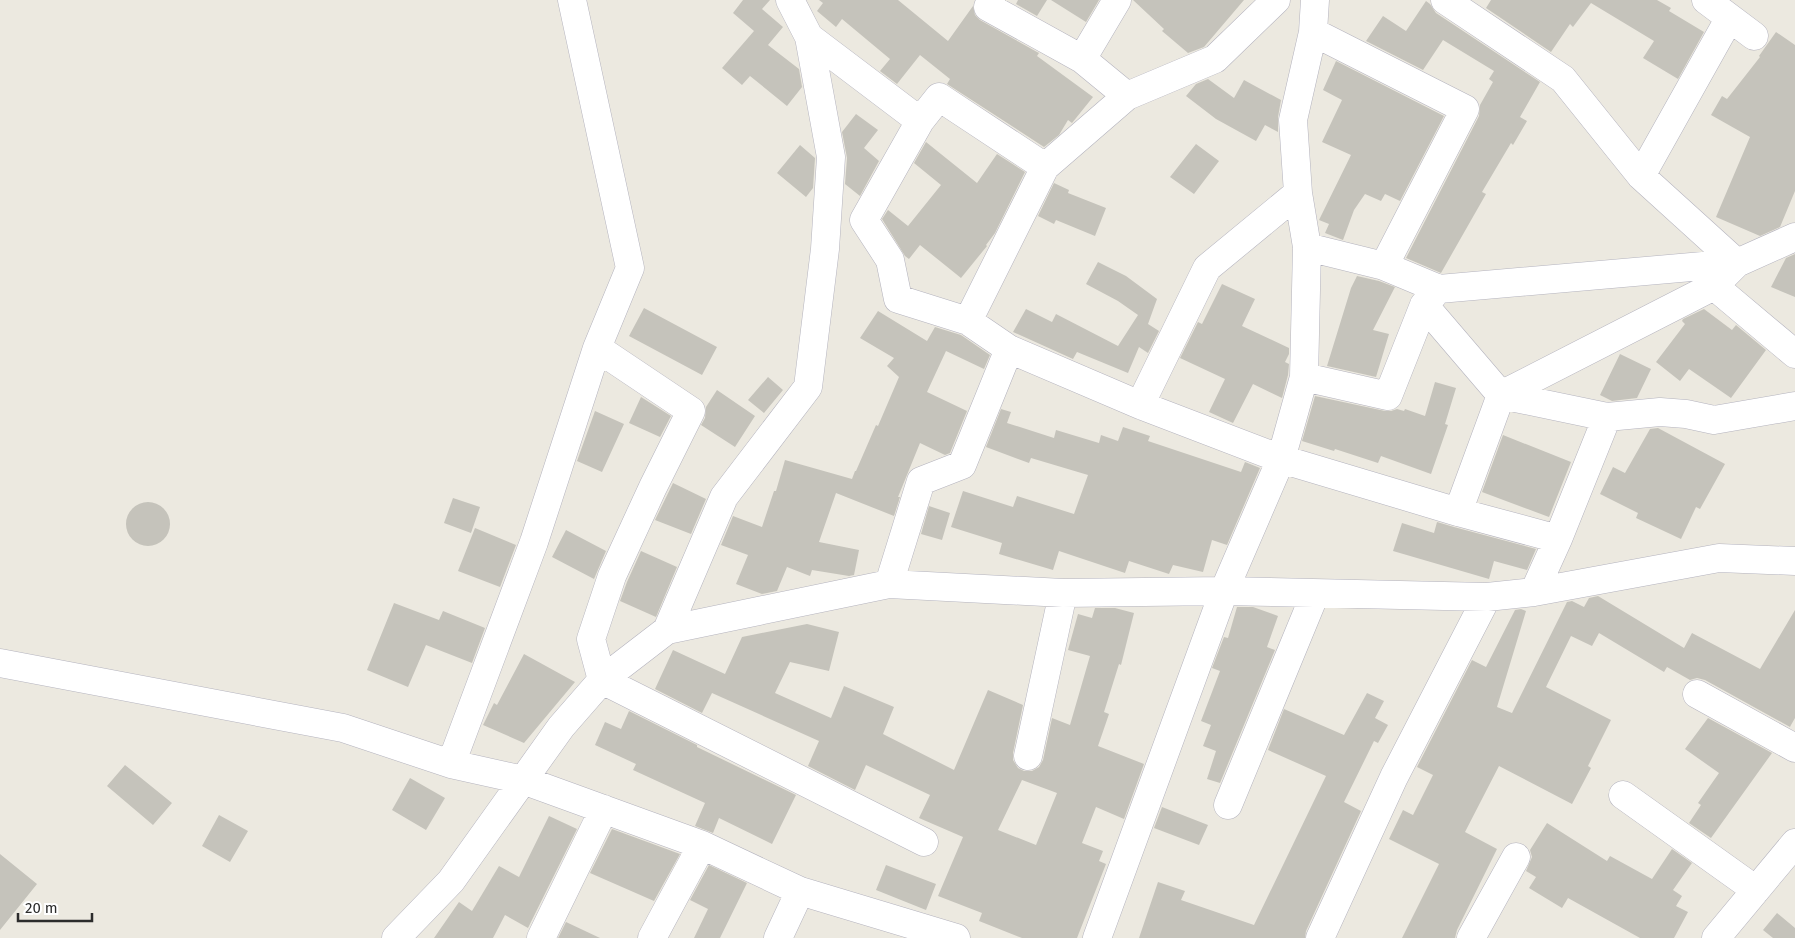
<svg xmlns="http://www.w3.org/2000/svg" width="1795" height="938" font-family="'Fira Sans',sans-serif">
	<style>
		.building { fill: #c5c3bb; fill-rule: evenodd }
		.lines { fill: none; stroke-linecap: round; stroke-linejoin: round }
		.minor-casing { stroke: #b4b3be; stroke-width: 29 }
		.minor { stroke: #fff; stroke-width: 28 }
	</style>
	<rect width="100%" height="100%" fill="#ece9e0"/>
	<!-- building -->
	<path class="building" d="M 743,0 L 770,0 L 762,9 L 783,27 L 768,45 L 799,69 L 802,87 L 787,106 L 750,76 L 742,85 L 722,68 L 754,31 L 733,13 Z
		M 819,0 L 898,0 L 948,41 L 973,6 L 975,15 L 980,20 L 1037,52 L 1039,53 L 1037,56 L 1093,97 L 1072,123 L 1068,120 L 1059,135 L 1044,147 L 947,84 L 950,79 L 920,55 L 897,84 L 880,71 L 890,59 L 842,19 L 836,27 L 817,11 L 823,3 Z
		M 1018,0 L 1047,0 L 1037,16 L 1016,4 Z
		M 1051,0 L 1099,0 L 1086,22 Z
		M 1133,0 L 1244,0 L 1204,47 L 1188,53 L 1162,31 L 1164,29 Z
		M 1491,0 L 1657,0 L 1671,8 L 1669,11 L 1704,32 L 1678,79 L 1643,58 L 1654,41 L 1591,3 L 1573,27 L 1570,24 L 1551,52 L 1486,8 Z
		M 1426,1 L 1430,4 L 1436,13 L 1540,82 L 1520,117 L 1527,121 L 1513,145 L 1511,143 L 1482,192 L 1486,194 L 1441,273 L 1406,258 L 1479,116 L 1480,105 L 1493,82 L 1489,79 L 1494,71 L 1443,40 L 1423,70 L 1366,41 L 1383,16 L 1406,31 Z
		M 1776,32 L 1795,45 L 1795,191 L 1780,227 L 1760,236 L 1716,217 L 1750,137 L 1711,115 L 1722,96 L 1727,99 L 1760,57 L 1759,56 Z
		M 1336,61 L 1444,116 L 1400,201 L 1385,194 L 1381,201 L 1365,194 L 1354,210 L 1343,240 L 1325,233 L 1329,224 L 1319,220 L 1351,155 L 1322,142 L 1342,100 L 1323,90 Z
		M 1208,79 L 1234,98 L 1244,80 L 1281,100 L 1278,117 L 1278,132 L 1265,125 L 1256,141 L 1216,119 L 1186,96 L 1196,84 Z
		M 856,114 L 878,130 L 864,148 L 879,161 L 860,196 L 845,184 L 847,158 L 842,132 Z
		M 926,142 L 977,183 L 997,154 L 1025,172 L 995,233 L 986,245 L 987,246 L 961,278 L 920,245 L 909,259 L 905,256 L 882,219 L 888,210 L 908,226 L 941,185 L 914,163 Z
		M 1196,144 L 1219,161 L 1194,194 L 1170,177 Z
		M 800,145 L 815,158 L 813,188 L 806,197 L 777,173 Z
		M 1054,183 L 1069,190 L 1068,193 L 1106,208 L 1095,236 L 1056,220 L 1054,224 L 1038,216 Z
		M 1795,254 L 1795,297 L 1771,287 L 1786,258 Z
		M 1098,262 L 1126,276 L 1157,299 L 1148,324 L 1159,331 L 1148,353 L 1139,347 L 1128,373 L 1077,352 L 1073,359 L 1013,332 L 1026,309 L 1052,322 L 1056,314 L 1118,346 L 1138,315 L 1118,301 L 1086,284 Z
		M 1357,276 L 1379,281 L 1395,287 L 1373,330 L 1389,334 L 1376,377 L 1327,366 L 1351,288 Z
		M 1222,284 L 1255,299 L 1242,326 L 1289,348 L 1289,354 L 1285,362 L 1289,364 L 1288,375 L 1282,398 L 1253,384 L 1233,423 L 1209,412 L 1225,379 L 1180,358 L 1198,322 L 1202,324 Z
		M 644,308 L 717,347 L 702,375 L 629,336 Z
		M 1704,309 L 1732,330 L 1736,325 L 1766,350 L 1731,398 L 1689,369 L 1680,381 L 1656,362 L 1685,324 L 1682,321 L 1683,319 Z
		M 878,311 L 927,341 L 935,327 L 961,335 L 990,355 L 984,369 L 946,351 L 927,392 L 967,411 L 950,453 L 945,455 L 920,443 L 898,497 L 900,497 L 894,516 L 836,493 L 819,542 L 859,550 L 854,575 L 849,576 L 812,570 L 810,576 L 787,567 L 777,591 L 762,594 L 736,584 L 748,555 L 721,545 L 733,516 L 762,527 L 774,491 L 776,491 L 785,460 L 852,479 L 855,471 L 856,471 L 876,425 L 878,426 L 899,377 L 887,366 L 894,358 L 860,338 Z
		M 1620,354 L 1651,369 L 1637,398 L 1612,401 L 1600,395 Z
		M 768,377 L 783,390 L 764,413 L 748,400 Z
		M 1435,382 L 1456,388 L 1445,424 L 1448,425 L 1431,474 L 1381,456 L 1378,463 L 1335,449 L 1334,451 L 1302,441 L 1315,396 L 1385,411 L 1391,411 L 1397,409 L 1404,411 L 1405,409 L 1425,416 Z
		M 717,390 L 755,416 L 735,447 L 701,425 L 705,418 L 706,407 Z
		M 641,397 L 671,416 L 660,437 L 629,423 Z
		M 1001,409 L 1011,412 L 1007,423 L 1054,438 L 1056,430 L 1099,443 L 1101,435 L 1118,441 L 1123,427 L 1150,436 L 1148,441 L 1241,472 L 1245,462 L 1260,468 L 1227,545 L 1212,540 L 1203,572 L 1173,565 L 1169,574 L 1129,561 L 1125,573 L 1059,551 L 1053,570 L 999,554 L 1002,543 L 951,527 L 963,491 L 1013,507 L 1017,496 L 1074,514 L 1088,475 L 1031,458 L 1029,463 L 986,447 Z
		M 595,411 L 624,424 L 602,472 L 577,461 Z
		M 1658,428 L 1725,464 L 1700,509 L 1696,507 L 1681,539 L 1636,518 L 1638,513 L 1600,494 L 1613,467 L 1625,473 L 1650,429 Z
		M 1503,435 L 1571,462 L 1549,517 L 1482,492 Z
		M 673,483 L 706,499 L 691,534 L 655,520 Z
		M 453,498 L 480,507 L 471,533 L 444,523 Z
		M126 524a22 22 0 1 1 44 0a22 22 0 1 1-44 0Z
		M 929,506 L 950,513 L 942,540 L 921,534 Z
		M 1437,522 L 1454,527 L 1536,549 L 1527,570 L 1494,561 L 1489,579 L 1393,551 L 1402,523 L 1434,533 Z
		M 475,528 L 516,545 L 500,587 L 458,571 Z
		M 566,530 L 606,551 L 594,579 L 552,557 Z
		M 641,551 L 677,567 L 656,617 L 620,601 L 627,582 Z
		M 1598,596 L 1684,648 L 1692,633 L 1760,669 L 1795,610 L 1795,718 L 1791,725 L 1790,727 L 1705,680 L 1697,678 L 1690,680 L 1667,667 L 1664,672 L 1599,633 L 1592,646 L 1571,636 L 1546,687 L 1611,720 L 1588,766 L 1591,768 L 1572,804 L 1499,766 L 1465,832 L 1497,849 L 1457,930 L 1455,938 L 1402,938 L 1439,864 L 1389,839 L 1403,810 L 1413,815 L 1433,775 L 1417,767 L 1472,660 L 1486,667 L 1515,610 L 1521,609 L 1526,611 L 1497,707 L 1512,713 L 1567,602 L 1572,601 L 1584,607 L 1589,598 Z
		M 394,603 L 439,620 L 443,611 L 485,628 L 472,663 L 426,645 L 408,687 L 367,670 Z
		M 1237,607 L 1253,607 L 1278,616 L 1267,647 L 1275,650 L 1220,783 L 1207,779 L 1216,751 L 1203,746 L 1211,725 L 1201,721 L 1220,671 L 1212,668 L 1224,637 L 1228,638 Z
		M 1095,608 L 1115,608 L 1134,613 L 1121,665 L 1119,664 L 1104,712 L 1109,714 L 1098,746 L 1144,764 L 1124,819 L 1096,807 L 1082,843 L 1103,851 L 1099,861 L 1106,864 L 1077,938 L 1022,938 L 979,921 L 982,913 L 938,896 L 963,837 L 919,818 L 930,795 L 866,765 L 855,790 L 808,766 L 819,741 L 712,693 L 702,713 L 655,689 L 673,650 L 725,674 L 742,637 L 807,624 L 839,632 L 829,671 L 790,662 L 775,693 L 831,718 L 844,686 L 894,707 L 883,734 L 954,770 L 988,690 L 1023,705 L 1013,753 L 1013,760 L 1018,768 L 1024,771 L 1032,771 L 1039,767 L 1043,760 L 1052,718 L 1070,725 L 1090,656 L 1068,650 L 1078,614 L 1092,618 ZM 1022,780 L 1057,793 L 1036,845 L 998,830 Z
		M 524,654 L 575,682 L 524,743 L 483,725 L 494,703 L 497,705 Z
		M 1367,693 L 1384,701 L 1375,718 L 1388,725 L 1378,743 L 1374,741 L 1344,802 L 1361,811 L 1306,931 L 1305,938 L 1139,938 L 1158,882 L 1185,891 L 1181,900 L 1254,925 L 1326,776 L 1268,750 L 1284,709 L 1344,735 Z
		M 629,711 L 697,745 L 697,747 L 796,795 L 772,844 L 719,818 L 713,833 L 695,826 L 705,803 L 633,770 L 636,764 L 595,745 L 605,722 L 621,729 Z
		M 1708,718 L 1772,753 L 1711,838 L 1689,823 L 1701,805 L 1698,803 L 1719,773 L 1685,749 Z
		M 125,765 L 172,803 L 153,825 L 107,786 Z
		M 410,778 L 445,798 L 426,830 L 392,810 Z
		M 1162,807 L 1208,825 L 1199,845 L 1154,828 Z
		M 219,815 L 248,831 L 230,862 L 202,846 Z
		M 549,816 L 577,829 L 528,928 L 505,915 L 493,938 L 434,938 L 459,902 L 472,911 L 499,866 L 519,877 Z
		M 1547,823 L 1607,861 L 1610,856 L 1652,879 L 1672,849 L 1692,863 L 1673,890 L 1682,896 L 1676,906 L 1688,912 L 1674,938 L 1640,938 L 1568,898 L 1562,908 L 1529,888 L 1536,877 L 1526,871 L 1532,857 L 1530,850 Z
		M 612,829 L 680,854 L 654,901 L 590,873 Z
		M 0,854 L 37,884 L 0,930 Z
		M 709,865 L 747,883 L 720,938 L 694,938 L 708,909 L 690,900 Z
		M 886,865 L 936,884 L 926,910 L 876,890 Z
		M 1777,913 L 1795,928 L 1795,938 L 1773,938 L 1763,930 Z
		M 566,922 L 600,938 L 558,938 Z"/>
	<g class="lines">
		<defs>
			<path id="minor" d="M 572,0 L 630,268 L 597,348 L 691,411 L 653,487 L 612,576 L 591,639 L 602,680 L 924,842
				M 991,0 L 988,7 L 1082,59
				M 1117,0 L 1082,59 L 1127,96
				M 1276,0 L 1215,59 L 1127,96 L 1045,167 L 968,321 L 1009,349 L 1140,405 L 1281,459 L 1458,512 L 1558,539 L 1534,592
				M 1445,0 L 1563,79 L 1641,176 L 1737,263
				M 1706,0 L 1754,36
				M 809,37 L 920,121
				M 1641,176 L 1729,19
				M 1307,247 L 1384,266 L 1465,109 L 1313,32
				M 1384,266 L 1439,289 L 1737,263 L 1795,237
				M 1714,286 L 1795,354
				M 1424,305 L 1501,395 L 1607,417
				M 968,321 L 898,299 L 890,260 L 864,220 L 920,121 L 939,97 L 1045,167
				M 1304,377 L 1388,396 L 1424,305 L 1435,293
				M 1140,405 L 1207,268 L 1298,193
				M 1458,512 L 1501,395 L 1714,286 L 1737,263
				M 1558,539 L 1607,417 L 1660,412 L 1686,414 L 1714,420 L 1795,406
				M 889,584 L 921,481 L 962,465 L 1009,349
				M 667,630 L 724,497 L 808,387 L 825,249 L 831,157 L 809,37 L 790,0
				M 0,663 L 343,728 L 451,764 L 523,780 L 702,845 L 800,891 L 956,938
				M 1697,694 L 1795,748
				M 1028,756 L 1063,593
				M 451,764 L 534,542 L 597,348
				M 1623,795 L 1756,890
				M 1228,805 L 1315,594
				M 396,938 L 451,881 L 561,727 L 602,680 L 667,630 L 889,584 L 1063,593 L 1224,591 L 1487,597 L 1534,592 L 1719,558 L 1795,561
				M 541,938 L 604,809
				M 652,938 L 702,845
				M 778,938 L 800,891
				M 1097,938 L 1224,591 L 1281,459 L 1304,377 L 1307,247 L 1298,193 L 1293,120 L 1313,32 L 1315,0
				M 1320,938 L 1394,777 L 1487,597
				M 1471,938 L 1516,857
				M 1716,938 L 1795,843"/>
		</defs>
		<!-- minor casing -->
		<use href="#minor" class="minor-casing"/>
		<!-- minor -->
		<use href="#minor" class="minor"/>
	</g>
	<!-- scale -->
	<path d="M18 913v8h74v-8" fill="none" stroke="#2c2c2c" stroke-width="2.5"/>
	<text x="25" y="913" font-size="15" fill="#2c2c2c" stroke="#ffffff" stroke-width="4" paint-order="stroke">20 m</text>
</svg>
